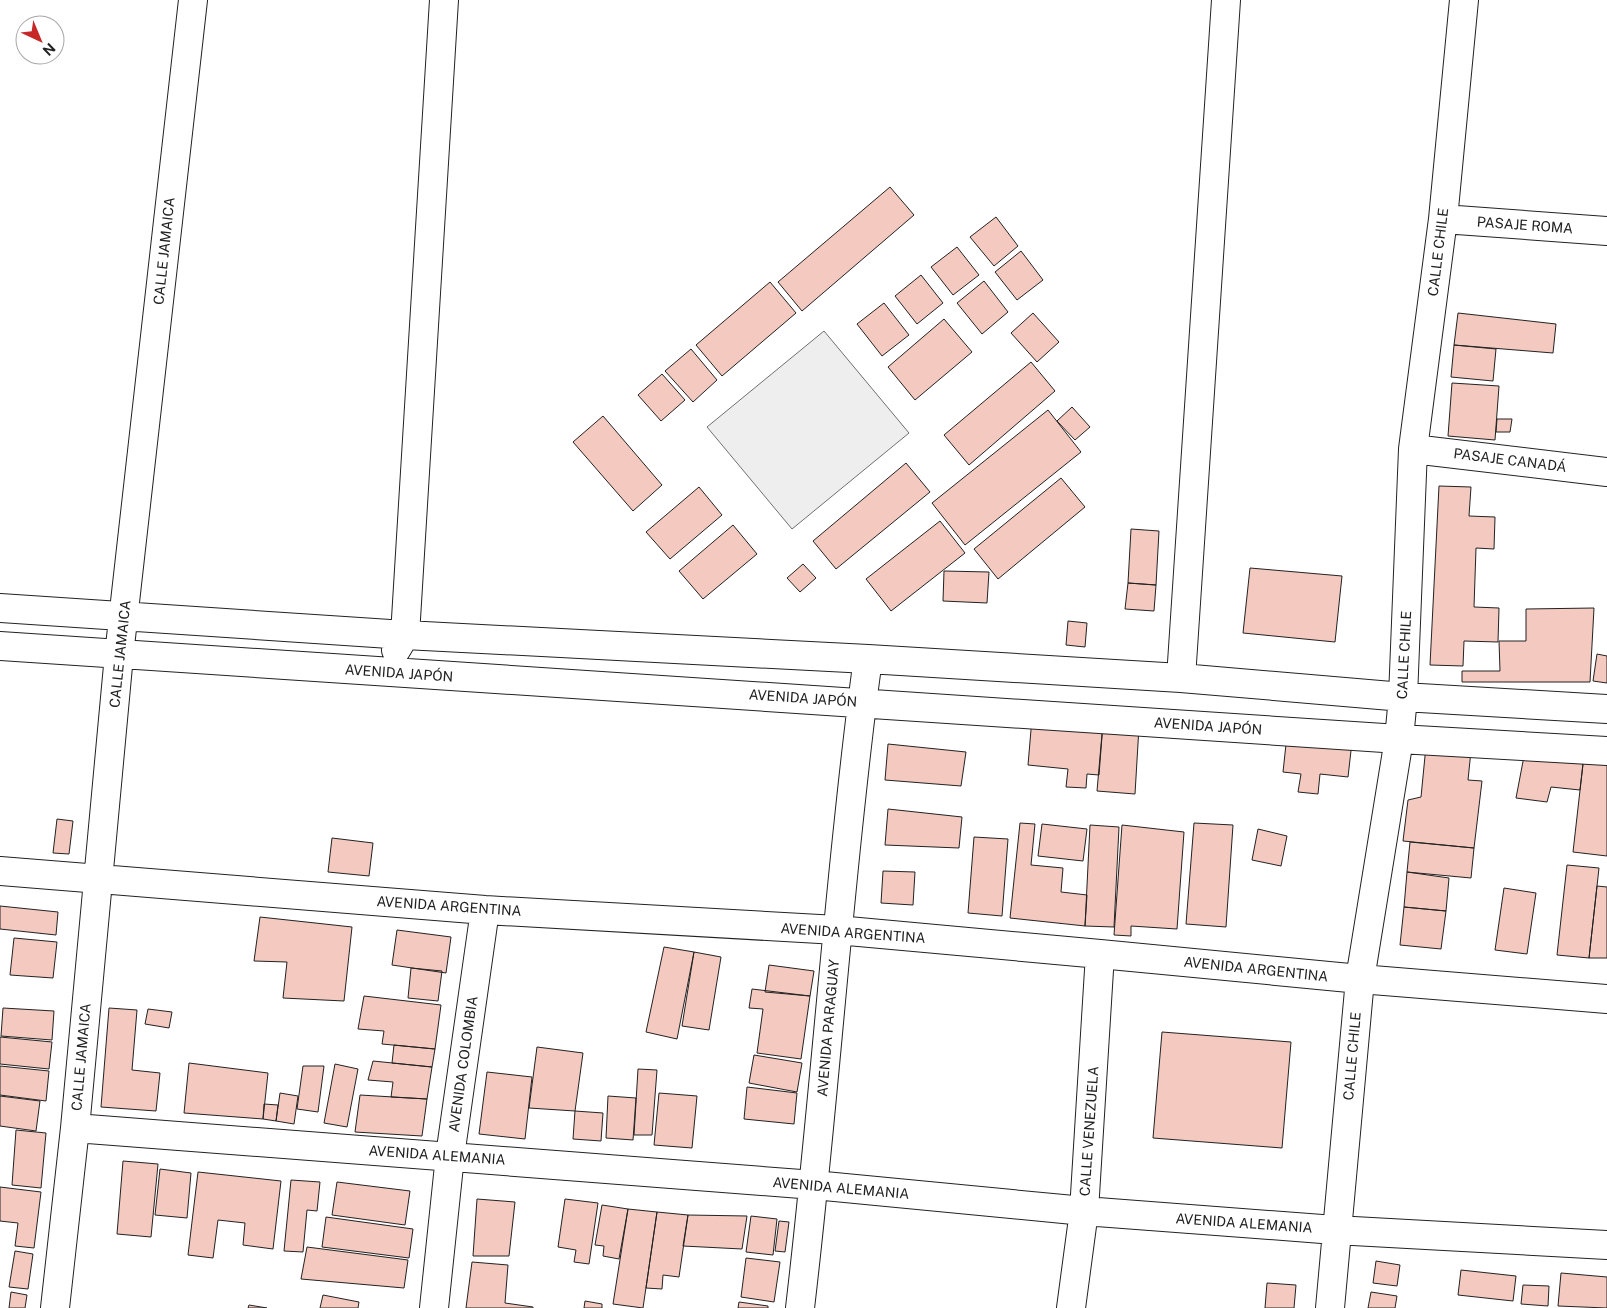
<svg xmlns="http://www.w3.org/2000/svg" width="1607" height="1308" font-family="'Public Sans',sans-serif">
	<style>
		.green { fill: #eee; stroke: #6f6f6f }
		.building { fill: #f3c9c0; stroke: #222 }
		.lines { fill: none; stroke-linecap: round; stroke-linejoin: round }
		.minor-casing { stroke: #222; stroke-width: 30 }
		.minor { stroke: #fff; stroke-width: 28 }
		.labels { text-anchor: middle; stroke-width: 4; stroke-linejoin: round; paint-order: stroke }
		.street-label { font-size: 14px; fill: #222; stroke: #fff }
	</style>
	<rect width="100%" height="100%" fill="#fff"/>
	<!-- green -->
	<path class="green" d="M 824,331 L 909,433 L 792,529 L 707,427 Z"/>
	<!-- building -->
	<path class="building" d="M 890,187 L 914,215 L 802,311 L 778,282 Z
		M 996,217 L 1018,246 L 994,266 L 970,237 Z
		M 957,247 L 979,275 L 953,295 L 931,267 Z
		M 1021,251 L 1043,280 L 1017,300 L 995,272 Z
		M 921,275 L 943,303 L 917,324 L 895,296 Z
		M 984,281 L 1008,312 L 982,334 L 957,303 Z
		M 770,282 L 796,313 L 722,376 L 696,345 Z
		M 884,303 L 909,335 L 882,356 L 857,324 Z
		M 1033,313 L 1059,342 L 1037,362 L 1011,333 Z
		M 1458,313 L 1556,324 L 1553,353 L 1454,345 Z
		M 944,319 L 972,352 L 915,400 L 888,367 Z
		M 1454,345 L 1496,349 L 1493,381 L 1451,377 Z
		M 691,349 L 717,380 L 693,402 L 665,371 Z
		M 1031,362 L 1055,391 L 969,465 L 944,435 Z
		M 662,374 L 685,400 L 661,421 L 638,395 Z
		M 1452,383 L 1499,386 L 1495,440 L 1448,436 Z
		M 1072,407 L 1090,427 L 1075,440 L 1057,421 Z
		M 1048,410 L 1081,452 L 965,545 L 932,503 Z
		M 603,416 L 662,485 L 633,511 L 573,442 Z
		M 1497,419 L 1512,419 L 1510,432 L 1496,432 Z
		M 906,463 L 930,492 L 836,569 L 813,541 Z
		M 1061,478 L 1085,507 L 998,579 L 974,549 Z
		M 1439,486 L 1471,487 L 1469,516 L 1495,517 L 1494,549 L 1476,548 L 1474,607 L 1499,608 L 1498,642 L 1464,641 L 1463,666 L 1430,665 Z
		M 699,487 L 722,515 L 670,559 L 646,532 Z
		M 940,521 L 965,553 L 891,611 L 866,579 Z
		M 733,525 L 757,554 L 703,599 L 679,571 Z
		M 1131,529 L 1159,531 L 1156,585 L 1128,583 Z
		M 803,564 L 816,578 L 800,592 L 787,578 Z
		M 1250,568 L 1342,576 L 1335,642 L 1243,633 Z
		M 944,571 L 989,572 L 987,603 L 943,601 Z
		M 1128,583 L 1156,585 L 1154,611 L 1125,609 Z
		M 1594,608 L 1590,682 L 1462,682 L 1462,671 L 1500,671 L 1499,641 L 1526,641 L 1526,609 Z
		M 1068,621 L 1087,623 L 1085,647 L 1066,645 Z
		M 1597,654 L 1607,656 L 1607,683 L 1593,681 Z
		M 1032,718 L 1103,723 L 1099,775 L 1087,774 L 1086,788 L 1066,787 L 1068,769 L 1028,765 Z
		M 1103,723 L 1139,727 L 1135,794 L 1097,791 Z
		M 1287,735 L 1352,742 L 1348,777 L 1320,774 L 1318,794 L 1298,792 L 1301,774 L 1283,772 Z
		M 888,744 L 966,752 L 961,786 L 885,780 Z
		M 1426,746 L 1471,751 L 1468,780 L 1482,781 L 1474,848 L 1403,841 L 1408,800 L 1421,797 Z
		M 1525,751 L 1584,755 L 1580,790 L 1551,787 L 1547,802 L 1516,798 Z
		M 1584,755 L 1607,758 L 1607,856 L 1573,852 Z
		M 888,809 L 962,817 L 959,848 L 885,845 Z
		M 57,819 L 73,821 L 69,854 L 53,853 Z
		M 1020,823 L 1035,824 L 1031,865 L 1063,868 L 1061,892 L 1087,895 L 1085,926 L 1010,918 Z
		M 1194,823 L 1233,825 L 1226,927 L 1186,924 Z
		M 1042,824 L 1087,829 L 1083,861 L 1038,856 Z
		M 1090,825 L 1119,827 L 1114,927 L 1085,926 Z
		M 1122,825 L 1184,832 L 1177,929 L 1131,926 L 1131,936 L 1114,935 Z
		M 1258,829 L 1287,836 L 1281,866 L 1252,860 Z
		M 974,837 L 1008,839 L 1002,916 L 968,913 Z
		M 332,838 L 373,843 L 369,876 L 328,872 Z
		M 1410,842 L 1474,848 L 1471,878 L 1407,872 Z
		M 1567,865 L 1599,868 L 1589,958 L 1557,955 Z
		M 883,871 L 915,872 L 913,905 L 881,903 Z
		M 1407,872 L 1449,878 L 1446,911 L 1404,907 Z
		M 1597,886 L 1607,887 L 1607,958 L 1589,958 Z
		M 1504,888 L 1536,893 L 1527,954 L 1495,950 Z
		M 0,906 L 58,912 L 56,935 L 0,929 Z
		M 1404,907 L 1446,911 L 1441,949 L 1400,945 Z
		M 260,917 L 352,927 L 344,1001 L 283,998 L 287,962 L 254,961 Z
		M 397,930 L 451,937 L 446,973 L 392,965 Z
		M 14,938 L 57,942 L 53,978 L 10,975 Z
		M 664,947 L 694,952 L 677,1039 L 646,1032 Z
		M 694,952 L 721,957 L 709,1030 L 682,1026 Z
		M 769,965 L 814,971 L 810,996 L 765,992 Z
		M 411,968 L 442,971 L 438,1001 L 408,998 Z
		M 752,989 L 810,996 L 801,1059 L 757,1053 L 763,1009 L 749,1008 Z
		M 364,996 L 441,1005 L 435,1049 L 382,1044 L 384,1031 L 358,1029 Z
		M 3,1008 L 54,1011 L 52,1040 L 1,1036 Z
		M 109,1008 L 137,1010 L 132,1070 L 160,1073 L 156,1111 L 101,1107 Z
		M 148,1009 L 172,1012 L 169,1028 L 145,1024 Z
		M 1162,1032 L 1291,1042 L 1282,1148 L 1153,1138 Z
		M 0,1037 L 52,1042 L 49,1069 L 0,1064 Z
		M 394,1045 L 435,1049 L 432,1067 L 392,1063 Z
		M 537,1047 L 583,1053 L 575,1111 L 529,1108 Z
		M 754,1055 L 802,1063 L 797,1092 L 749,1083 Z
		M 373,1061 L 432,1067 L 427,1099 L 391,1097 L 393,1082 L 368,1080 Z
		M 189,1063 L 268,1073 L 263,1119 L 184,1113 Z
		M 335,1064 L 358,1069 L 347,1127 L 324,1123 Z
		M 0,1066 L 49,1071 L 46,1101 L 0,1095 Z
		M 303,1066 L 324,1066 L 318,1112 L 297,1109 Z
		M 638,1069 L 657,1070 L 652,1135 L 634,1135 Z
		M 487,1072 L 532,1077 L 525,1139 L 479,1134 Z
		M 747,1087 L 797,1093 L 794,1124 L 744,1119 Z
		M 280,1093 L 298,1096 L 294,1124 L 276,1121 Z
		M 659,1093 L 697,1096 L 692,1148 L 654,1145 Z
		M 360,1095 L 427,1099 L 422,1136 L 355,1132 Z
		M 0,1096 L 40,1101 L 36,1131 L 0,1126 Z
		M 608,1096 L 636,1098 L 633,1140 L 606,1138 Z
		M 264,1104 L 278,1105 L 276,1121 L 263,1119 Z
		M 575,1111 L 603,1113 L 601,1141 L 573,1139 Z
		M 16,1130 L 46,1133 L 41,1188 L 12,1185 Z
		M 123,1161 L 158,1164 L 151,1237 L 117,1234 Z
		M 160,1169 L 191,1173 L 187,1218 L 155,1215 Z
		M 198,1172 L 281,1181 L 273,1249 L 243,1245 L 245,1223 L 218,1220 L 213,1258 L 188,1255 Z
		M 291,1180 L 320,1182 L 317,1211 L 307,1210 L 303,1252 L 284,1251 Z
		M 337,1182 L 410,1191 L 405,1225 L 332,1215 Z
		M 0,1187 L 41,1192 L 34,1248 L 15,1246 L 18,1223 L 0,1221 Z
		M 477,1199 L 515,1202 L 509,1256 L 473,1256 Z
		M 565,1199 L 598,1203 L 589,1264 L 574,1262 L 576,1250 L 558,1247 Z
		M 602,1205 L 628,1209 L 619,1259 L 603,1256 L 604,1246 L 595,1245 Z
		M 628,1209 L 657,1212 L 643,1308 L 613,1304 Z
		M 657,1212 L 688,1215 L 679,1277 L 663,1275 L 662,1289 L 646,1288 Z
		M 688,1215 L 747,1216 L 742,1249 L 683,1246 Z
		M 751,1216 L 777,1219 L 773,1255 L 746,1252 Z
		M 326,1217 L 413,1229 L 409,1258 L 322,1247 Z
		M 779,1221 L 789,1222 L 785,1252 L 775,1251 Z
		M 307,1247 L 408,1260 L 404,1288 L 301,1279 Z
		M 15,1251 L 33,1254 L 28,1289 L 9,1287 Z
		M 746,1258 L 780,1262 L 774,1302 L 741,1297 Z
		M 1376,1261 L 1400,1265 L 1397,1286 L 1373,1283 Z
		M 472,1262 L 508,1265 L 505,1303 L 533,1307 L 533,1308 L 466,1308 Z
		M 1461,1270 L 1516,1276 L 1513,1301 L 1458,1295 Z
		M 1561,1273 L 1607,1277 L 1607,1308 L 1558,1306 Z
		M 1267,1283 L 1296,1285 L 1294,1308 L 1265,1308 Z
		M 1523,1285 L 1549,1286 L 1548,1306 L 1521,1304 Z
		M 11,1292 L 27,1295 L 25,1308 L 9,1308 Z
		M 1371,1292 L 1397,1296 L 1395,1308 L 1368,1308 Z
		M 323,1295 L 359,1302 L 358,1308 L 320,1308 Z
		M 585,1301 L 602,1304 L 602,1308 L 584,1308 Z
		M 739,1302 L 768,1306 L 768,1308 L 738,1308 Z
		M 249,1305 L 267,1308 L 248,1308 Z"/>
	<g class="lines">
		<defs>
			<path id="minor" d="M 1443,219 L 1607,231
				M 1413,449 L 1607,472
				M 0,608 L 405,635 L 868,659 L 1181,678 L 1403,697 L 1607,709
				M 0,646 L 1399,739 L 1607,751
				M 396,650 L 405,635 L 444,0
				M 1181,678 L 1226,0
				M 0,871 L 485,910 L 837,930 L 1100,954 L 1360,979 L 1607,999
				M 75,1128 L 814,1185 L 1084,1211 L 1335,1230 L 1607,1245
				M 55,1308 L 75,1128 L 119,655 L 193,0
				M 434,1308 L 450,1156 L 485,910
				M 800,1308 C 819,1148 831,988 848,828 C 854,771 860,715 868,659
				M 1071,1308 L 1084,1211 L 1100,954
				M 1330,1308 L 1360,979 L 1399,739 L 1403,697 L 1413,449 L 1443,219 L 1464,0"/>
		</defs>
		<!-- minor casing -->
		<use href="#minor" class="minor-casing"/>
		<!-- minor -->
		<use href="#minor" class="minor"/>
	</g>
	<g class="labels">
		<!-- street labels -->
		<g class="street-label">
			<text transform="translate(1525 225) rotate(4)" y="5">PASAJE ROMA</text>
			<text transform="translate(164 251) rotate(-84)" y="5">CALLE JAMAICA</text>
			<text transform="translate(1438 252) rotate(-83)" y="5">CALLE CHILE</text>
			<text transform="translate(1510 460) rotate(7)" y="5">PASAJE CANADÁ</text>
			<text transform="translate(120 654) rotate(-84)" y="5">CALLE JAMAICA</text>
			<text transform="translate(1404 655) rotate(-87)" y="5">CALLE CHILE</text>
			<text transform="translate(399 673) rotate(4)" y="5">AVENIDA JAPÓN</text>
			<text transform="translate(803 698) rotate(4)" y="5">AVENIDA JAPÓN</text>
			<text transform="translate(1208 726) rotate(4)" y="5">AVENIDA JAPÓN</text>
			<text transform="translate(449 906) rotate(4)" y="5">AVENIDA ARGENTINA</text>
			<text transform="translate(853 933) rotate(4)" y="5">AVENIDA ARGENTINA</text>
			<text transform="translate(1256 969) rotate(6)" y="5">AVENIDA ARGENTINA</text>
			<text transform="translate(828 1028) rotate(-85)" y="5">AVENIDA PARAGUAY</text>
			<text transform="translate(1352 1056) rotate(-85)" y="5">CALLE CHILE</text>
			<text transform="translate(81 1057) rotate(-85)" y="5">CALLE JAMAICA</text>
			<text transform="translate(463 1064) rotate(-82)" y="5">AVENIDA COLOMBIA</text>
			<text transform="translate(1089 1131) rotate(-86)" y="5">CALLE VENEZUELA</text>
			<text transform="translate(437 1155) rotate(4)" y="5">AVENIDA ALEMANIA</text>
			<text transform="translate(841 1188) rotate(5)" y="5">AVENIDA ALEMANIA</text>
			<text transform="translate(1244 1223) rotate(4)" y="5">AVENIDA ALEMANIA</text>
		</g>
	</g>
	<!-- north arrow -->
	<g transform="translate(40 40) rotate(136)"><circle r="24" fill="#ffffff" stroke="#a7a7a7"/>
	<path d="M0-4L9 19L0 12L-9 19Z" fill="#c62828"/>
	<text y="-8" font-size="14" font-weight="bold" text-anchor="middle" fill="#222222">N</text>
	</g>
</svg>
